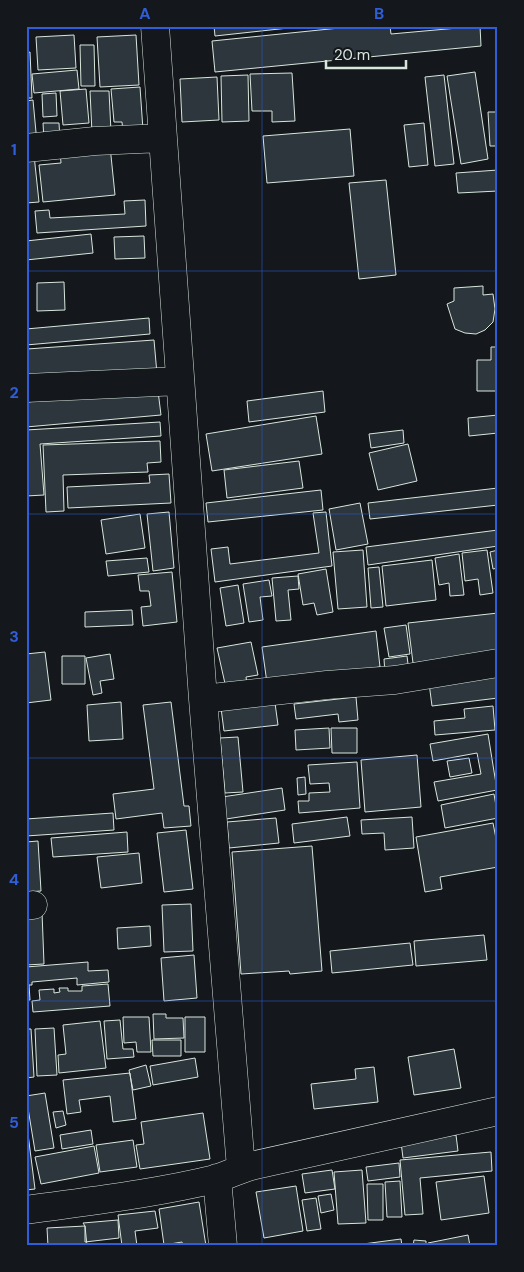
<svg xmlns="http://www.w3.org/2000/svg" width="524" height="1272" font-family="'DM Sans',sans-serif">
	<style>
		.building { fill: #2c363c; stroke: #d8e6dc }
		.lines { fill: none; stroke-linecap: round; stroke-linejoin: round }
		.minor-casing { stroke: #d8e6dc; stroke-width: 29 }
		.minor { stroke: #14181c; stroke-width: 28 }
		.grid { fill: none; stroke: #305dd8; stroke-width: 1; stroke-opacity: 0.55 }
		.neatline { fill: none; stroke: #305dd8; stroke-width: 2 }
		.grid-label { font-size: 16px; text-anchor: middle; font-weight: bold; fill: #305dd8 }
	</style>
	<rect width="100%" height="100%" fill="#14181c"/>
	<!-- building -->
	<path class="building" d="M 214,26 L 307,26 L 215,36 Z
		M 390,26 L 391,34 L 480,26 L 481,46 L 215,72 L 212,41 L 359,26 Z
		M 74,35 L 76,68 L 38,70 L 36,37 Z
		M 136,35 L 139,85 L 100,87 L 97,37 Z
		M 80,45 L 94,45 L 95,86 L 81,86 Z
		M 30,52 L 32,98 L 26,98 L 26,53 Z
		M 77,70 L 79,89 L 34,93 L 32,74 Z
		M 475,72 L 488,159 L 461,164 L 447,76 Z
		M 292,73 L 295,121 L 272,122 L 272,111 L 252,111 L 250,74 Z
		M 248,75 L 249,121 L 222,122 L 221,76 Z
		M 444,75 L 454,164 L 435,166 L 425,77 Z
		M 217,77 L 219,120 L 182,122 L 180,79 Z
		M 140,87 L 143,130 L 123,132 L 122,122 L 114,122 L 111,89 Z
		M 86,89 L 89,123 L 63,125 L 60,91 Z
		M 90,91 L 109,91 L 111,132 L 92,133 Z
		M 56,93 L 57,116 L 43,117 L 42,94 Z
		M 33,100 L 37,143 L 26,144 L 26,101 Z
		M 488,112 L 498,112 L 498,146 L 490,146 Z
		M 43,123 L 59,123 L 60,140 L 44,140 Z
		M 424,123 L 428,165 L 409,167 L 404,125 Z
		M 350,129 L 354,176 L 267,183 L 263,136 Z
		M 110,146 L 115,195 L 43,202 L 39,165 L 61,163 L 60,151 Z
		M 34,155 L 39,202 L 26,203 L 26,156 Z
		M 498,170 L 498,191 L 458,193 L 456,173 Z
		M 386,180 L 396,275 L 359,279 L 349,183 Z
		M 145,200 L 146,226 L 37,233 L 35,211 L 49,210 L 50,218 L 125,214 L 124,201 Z
		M 91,234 L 93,253 L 26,260 L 26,241 Z
		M 144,236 L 145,258 L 115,259 L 114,237 Z
		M 64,282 L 65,310 L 37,311 L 37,283 Z
		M 483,286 L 483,295 L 493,294 L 495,309 L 493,322 L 485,330 L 476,334 L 465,333 L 455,329 L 447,304 L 454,301 L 454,288 Z
		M 149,318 L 150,334 L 26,345 L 26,329 Z
		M 154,340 L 157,374 L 29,383 L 27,349 Z
		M 491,347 L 498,347 L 498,391 L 477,391 L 477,360 L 491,360 Z
		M 158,391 L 161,415 L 26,427 L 26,402 Z
		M 323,391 L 325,412 L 249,422 L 247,401 Z
		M 498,415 L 498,433 L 469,436 L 468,418 Z
		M 316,416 L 322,454 L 212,471 L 206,434 Z
		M 160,422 L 161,436 L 40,444 L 44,495 L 26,496 L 26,430 Z
		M 403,430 L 404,443 L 371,448 L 369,434 Z
		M 160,441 L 161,462 L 147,463 L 148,472 L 63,475 L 64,511 L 46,512 L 43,445 Z
		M 408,444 L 417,481 L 378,490 L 369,453 Z
		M 299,461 L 303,488 L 227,498 L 224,470 Z
		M 169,474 L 171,503 L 68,508 L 67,487 L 150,483 L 149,475 Z
		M 498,488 L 498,505 L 370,519 L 368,503 Z
		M 321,490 L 323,510 L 208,522 L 206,503 Z
		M 360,503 L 368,544 L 336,550 L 329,509 Z
		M 169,512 L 174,568 L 153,571 L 147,514 Z
		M 326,512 L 332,566 L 215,582 L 211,549 L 228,547 L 230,564 L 319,553 L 313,513 Z
		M 140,514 L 145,548 L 106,554 L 101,520 Z
		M 498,530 L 498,546 L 368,565 L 366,547 Z
		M 363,550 L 367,607 L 338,609 L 333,552 Z
		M 487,550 L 493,593 L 480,595 L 478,579 L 465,581 L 462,553 Z
		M 498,550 L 498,568 L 493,569 L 490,552 Z
		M 459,554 L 464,595 L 450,596 L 449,583 L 439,585 L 435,558 Z
		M 147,558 L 149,572 L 108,576 L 106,561 Z
		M 432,560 L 436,600 L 386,606 L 382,566 Z
		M 379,567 L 383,607 L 371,608 L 368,568 Z
		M 326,569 L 333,612 L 317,615 L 314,603 L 303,605 L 298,574 Z
		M 172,572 L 177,622 L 143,626 L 141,607 L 151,606 L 149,591 L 140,591 L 138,575 Z
		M 298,576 L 299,589 L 288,590 L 291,620 L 276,621 L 272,578 Z
		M 269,580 L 272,596 L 260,597 L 263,620 L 249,622 L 243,584 Z
		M 238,585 L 244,623 L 226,626 L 220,588 Z
		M 132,610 L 133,625 L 85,627 L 85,612 Z
		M 498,613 L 498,652 L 413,663 L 408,623 Z
		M 406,625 L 410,654 L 389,657 L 384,628 Z
		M 376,631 L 380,667 L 267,683 L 262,647 Z
		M 251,642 L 258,675 L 246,677 L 247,684 L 226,688 L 217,648 Z
		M 45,652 L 51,700 L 26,703 L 26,654 Z
		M 110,654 L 114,679 L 100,681 L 102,693 L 93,695 L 86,658 Z
		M 62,656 L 85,656 L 85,684 L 62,684 Z
		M 407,656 L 409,672 L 385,674 L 384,659 Z
		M 498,675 L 498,698 L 432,706 L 429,683 Z
		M 356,697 L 358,720 L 339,722 L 338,714 L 296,719 L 294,704 Z
		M 121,702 L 123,739 L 89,741 L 87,705 Z
		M 171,702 L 184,806 L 189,806 L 191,826 L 164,828 L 162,813 L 116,819 L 113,794 L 154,789 L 143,705 Z
		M 275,703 L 278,725 L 224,731 L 221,708 Z
		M 493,706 L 495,730 L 435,735 L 434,721 L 465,718 L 464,709 Z
		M 329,728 L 330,748 L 296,750 L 295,730 Z
		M 331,728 L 357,728 L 357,753 L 332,753 Z
		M 488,734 L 497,790 L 438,801 L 434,782 L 481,774 L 477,753 L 433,761 L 430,744 Z
		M 238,737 L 243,792 L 225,793 L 220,738 Z
		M 417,755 L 421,807 L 365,812 L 361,760 Z
		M 469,758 L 472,773 L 450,777 L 447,761 Z
		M 357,762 L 360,808 L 299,813 L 298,801 L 309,801 L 309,793 L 330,792 L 329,783 L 310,784 L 308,765 Z
		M 305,777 L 306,794 L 298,795 L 297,778 Z
		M 282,788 L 285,810 L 226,819 L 222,797 Z
		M 494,794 L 498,818 L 445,828 L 441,805 Z
		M 113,813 L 114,830 L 26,836 L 26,819 Z
		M 347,817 L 350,836 L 294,843 L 292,824 Z
		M 412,817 L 414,848 L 385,850 L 384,833 L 362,834 L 361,820 Z
		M 276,818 L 279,843 L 229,848 L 227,822 Z
		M 493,823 L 498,849 L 498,867 L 440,877 L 442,889 L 425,892 L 416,837 Z
		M 186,830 L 193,889 L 164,892 L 157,833 Z
		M 127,832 L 128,852 L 53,857 L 51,838 Z
		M 38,841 L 41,891 L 26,892 L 26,842 Z
		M 312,846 L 322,971 L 290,974 L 289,971 L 241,974 L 232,852 Z
		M 139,853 L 142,883 L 101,888 L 97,857 Z
		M 191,904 L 193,951 L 164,952 L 162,905 Z
		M 26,912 L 42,912 L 44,964 L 26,965 Z
		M 150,926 L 151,946 L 118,949 L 117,928 Z
		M 484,935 L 487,960 L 416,966 L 414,941 Z
		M 410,943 L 413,965 L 332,973 L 330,951 Z
		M 194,955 L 197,998 L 164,1001 L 161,958 Z
		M 88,962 L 88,971 L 108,970 L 109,982 L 77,985 L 77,978 L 32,982 L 32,985 L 29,985 L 30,1000 L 26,1000 L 26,967 Z
		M 108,984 L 110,1006 L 33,1012 L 32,1001 L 40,1000 L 39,990 L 54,989 L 54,993 L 60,992 L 59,988 L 68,988 L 68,991 L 82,991 L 82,986 Z
		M 153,1014 L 166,1014 L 166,1018 L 183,1018 L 184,1038 L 154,1039 Z
		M 123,1017 L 149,1017 L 151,1052 L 137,1052 L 136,1042 L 124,1043 Z
		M 185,1017 L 205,1017 L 205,1052 L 185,1052 Z
		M 120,1020 L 123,1049 L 133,1049 L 134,1057 L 107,1059 L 104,1021 Z
		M 100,1021 L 106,1068 L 59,1073 L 58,1055 L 66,1054 L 63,1025 Z
		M 54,1028 L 57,1075 L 37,1076 L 35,1029 Z
		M 26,1029 L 31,1029 L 34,1077 L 26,1078 Z
		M 152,1040 L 181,1040 L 181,1056 L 153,1056 Z
		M 454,1049 L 461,1088 L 414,1095 L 408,1057 Z
		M 195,1058 L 198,1077 L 153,1085 L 150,1066 Z
		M 146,1065 L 151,1086 L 133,1090 L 129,1070 Z
		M 374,1067 L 378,1102 L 314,1109 L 311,1084 L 356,1079 L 355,1069 Z
		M 130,1073 L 136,1119 L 113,1122 L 110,1096 L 79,1100 L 81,1112 L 67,1114 L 63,1080 Z
		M 45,1093 L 54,1148 L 35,1151 L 26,1096 Z
		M 63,1111 L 66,1125 L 56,1128 L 53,1112 Z
		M 203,1113 L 210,1159 L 140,1169 L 136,1145 L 144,1144 L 141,1122 Z
		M 91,1130 L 93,1144 L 62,1149 L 60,1135 Z
		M 28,1134 L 35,1189 L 26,1190 L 26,1135 Z
		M 456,1135 L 458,1151 L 403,1158 L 401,1142 Z
		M 133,1140 L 137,1167 L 100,1172 L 96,1145 Z
		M 94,1146 L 99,1173 L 41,1184 L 35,1157 Z
		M 491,1152 L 492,1171 L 420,1178 L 423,1214 L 405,1215 L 400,1160 Z
		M 399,1163 L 400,1177 L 368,1181 L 366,1167 Z
		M 332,1170 L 335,1189 L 305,1193 L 302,1174 Z
		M 362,1170 L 366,1223 L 338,1224 L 334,1172 Z
		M 484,1176 L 489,1213 L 441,1220 L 436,1182 Z
		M 400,1181 L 402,1217 L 387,1217 L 385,1182 Z
		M 367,1184 L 383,1184 L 383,1220 L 368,1220 Z
		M 296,1186 L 303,1231 L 264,1238 L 256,1192 Z
		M 331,1194 L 334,1210 L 321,1213 L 318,1196 Z
		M 316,1198 L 321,1229 L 307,1231 L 302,1200 Z
		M 199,1202 L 206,1246 L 183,1246 L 182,1242 L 164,1245 L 159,1209 Z
		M 155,1211 L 158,1228 L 135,1231 L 137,1246 L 122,1246 L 118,1215 Z
		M 118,1220 L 119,1238 L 85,1242 L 85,1226 L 83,1223 Z
		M 85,1226 L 87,1246 L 48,1246 L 47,1228 Z
		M 468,1235 L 470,1246 L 428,1246 L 428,1243 Z
		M 401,1239 L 402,1246 L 363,1246 L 363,1244 Z
		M 414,1240 L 426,1241 L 426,1246 L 413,1246 Z"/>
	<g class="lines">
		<defs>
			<path id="minor" d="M 155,26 L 203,699 L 241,1168
				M 26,148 L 95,141 L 163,138
				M 26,388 L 180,381
				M 203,699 L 327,685 L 395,680 L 498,663
				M 26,906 L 33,905
				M 217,1178 L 223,1246
				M 26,1210 C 89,1201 153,1194 215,1179 C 229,1175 241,1168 255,1165 L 498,1111"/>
		</defs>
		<!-- minor casing -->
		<use href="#minor" class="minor-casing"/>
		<!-- minor -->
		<use href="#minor" class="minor"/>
	</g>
	<!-- grid -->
	<path class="grid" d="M 262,26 L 262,1246M 26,271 L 498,271M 26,514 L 498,514M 26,758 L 498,758M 26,1001 L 498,1001"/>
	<!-- border -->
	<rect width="524" height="1272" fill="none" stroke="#14181c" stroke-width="55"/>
	<!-- scale -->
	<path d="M326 60v8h80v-8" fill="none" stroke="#d8e6dc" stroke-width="2.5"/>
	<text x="334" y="60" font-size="15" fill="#d8e6dc" stroke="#14181c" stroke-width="4" paint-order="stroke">20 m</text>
	<rect x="28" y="28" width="468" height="1216" class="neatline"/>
	<g class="grid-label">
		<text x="145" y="19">A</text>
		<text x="379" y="19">B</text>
		<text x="14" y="155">1</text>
		<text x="14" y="398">2</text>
		<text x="14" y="642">3</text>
		<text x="14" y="885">4</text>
		<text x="14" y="1128">5</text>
	</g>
</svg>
